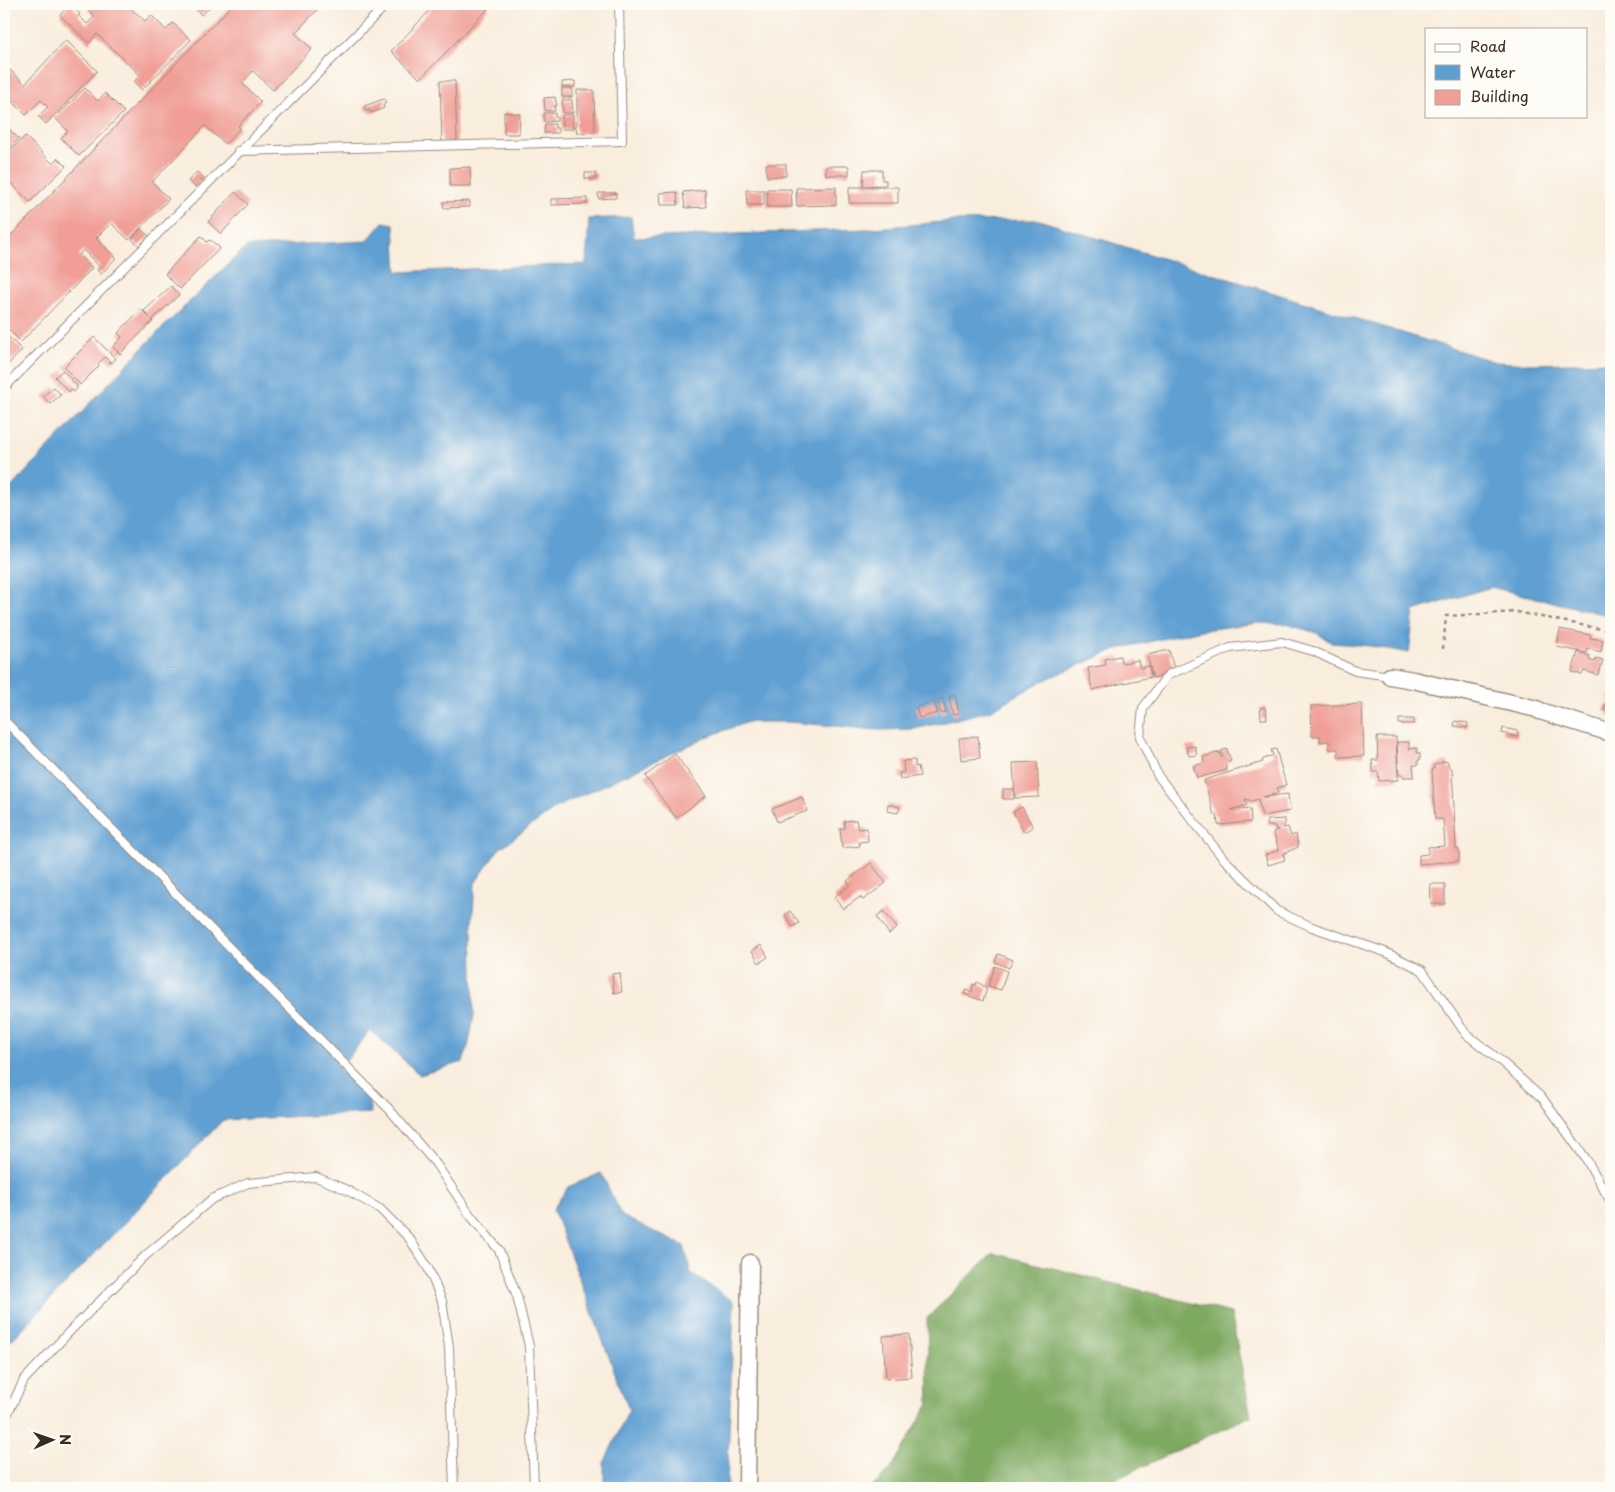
<svg xmlns="http://www.w3.org/2000/svg" width="1615" height="1492" font-family="'Playpen Sans',sans-serif">
	<style>
		.forest { fill: #7ea961; stroke: #5c6a40 }
		.water { fill: #5e9fd2; stroke: #4c6478 }
		.building { fill: #f09e96 }
		.lines { fill: none; stroke-linecap: round; stroke-linejoin: round }
		.service-casing { stroke: #9a8c7e; stroke-width: 10 }
		.minor-casing { stroke: #9a8c7e; stroke-width: 19 }
		.path { stroke: #9a8c7e; stroke-width: 2.5; stroke-dasharray: 4 4; stroke-linecap: butt }
		.service { stroke: #fff; stroke-width: 8 }
		.minor { stroke: #fff; stroke-width: 16 }
	</style>
	<rect width="100%" height="100%" fill="#fdfcf7"/>
	<filter id="ink" filterUnits="userSpaceOnUse"><feTurbulence type="fractalNoise" baseFrequency=".02" numOctaves="2"/><feDisplacementMap in="SourceGraphic" scale="10" xChannelSelector="R" yChannelSelector="G"/><feConvolveMatrix kernelMatrix="1 2 1 2 8 2 1 2 1" color-interpolation-filters="sRGB"/></filter>
	<filter id="wash" filterUnits="userSpaceOnUse"><feTurbulence type="fractalNoise" baseFrequency=".0096" numOctaves="4" result="noise"/><feDisplacementMap in="SourceGraphic" scale="20" xChannelSelector="R" yChannelSelector="G"/><feGaussianBlur stdDeviation="1.12" result="paint"/><feColorMatrix in="noise" values="0 0 0 0 0 0 0 0 0 0 0 0 0 0 0 0 0 1.4 0 .05"/><feComposite in="paint" operator="in"/></filter>
	<g filter="url(#wash)">
		<rect width="100%" height="100%" fill="#f9eddd"/>
		<!-- forest -->
		<path class="forest" d="M 993,1253 L 1231,1313 L 1251,1416 L 1097,1488 L 871,1488 L 891,1469 L 929,1403 L 927,1318 Z"/>
		<!-- water -->
		<path class="water" d="M 631,217 L 634,238 L 865,229 L 953,221 L 1039,220 L 1496,362 L 1531,364 L 1611,362 L 1611,616 L 1491,587 L 1414,611 L 1409,653 L 1371,646 L 1332,643 L 1317,633 L 1286,624 L 1259,623 L 1202,630 L 1117,649 L 1042,681 L 992,710 L 953,720 L 914,729 L 879,730 L 789,722 L 748,722 L 709,736 L 557,807 L 499,849 L 475,883 L 472,925 L 474,1016 L 469,1043 L 463,1062 L 420,1075 L 370,1030 L 339,1070 L 367,1094 L 371,1113 L 223,1120 L 4,1348 L 4,495 L 148,342 L 246,247 L 367,241 L 383,222 L 394,224 L 397,272 L 586,264 L 589,219 Z
			M 601,1173 L 622,1216 L 684,1246 L 691,1273 L 734,1302 L 727,1488 L 604,1488 L 604,1463 L 629,1410 L 553,1209 L 568,1187 Z"/>
		<g id="blocks">
			<!-- building -->
			<path class="building" d="M 70,4 L 80,14 L 78,15 L 87,24 L 95,16 L 88,10 L 95,4 L 126,4 L 145,21 L 151,15 L 166,30 L 173,23 L 191,40 L 142,90 L 134,82 L 140,75 L 97,34 L 89,43 L 60,15 Z
				M 192,4 L 214,4 L 201,15 Z
				M 233,4 L 323,4 L 295,33 L 312,49 L 273,90 L 253,71 L 242,83 L 261,102 L 238,126 L 240,128 L 225,144 L 205,126 L 152,182 L 169,199 L 129,240 L 111,223 L 96,238 L 116,258 L 101,274 L 97,270 L 100,267 L 83,250 L 79,255 L 92,268 L 21,342 L 4,325 L 4,243 Z
				M 436,4 L 484,4 L 489,8 L 420,79 L 391,51 Z
				M 66,40 L 97,71 L 46,124 L 38,116 L 48,107 L 41,100 L 26,115 L 9,98 L 4,104 L 4,75 L 9,69 L 25,84 Z
				M 440,81 L 455,81 L 457,143 L 442,143 Z
				M 575,81 L 575,87 L 562,87 L 562,82 Z
				M 85,88 L 98,101 L 105,93 L 124,112 L 79,156 L 61,138 L 68,131 L 55,118 Z
				M 562,88 L 572,88 L 572,97 L 562,97 Z
				M 577,90 L 594,90 L 595,132 L 577,133 L 575,122 L 577,122 Z
				M 555,97 L 557,106 L 554,106 L 555,111 L 545,111 L 544,98 Z
				M 384,99 L 386,103 L 383,104 L 384,108 L 371,113 L 370,110 L 366,111 L 364,106 Z
				M 562,100 L 572,100 L 573,113 L 563,113 Z
				M 504,112 L 520,114 L 519,134 L 504,134 Z
				M 544,113 L 555,113 L 555,117 L 557,117 L 557,121 L 544,122 Z
				M 562,115 L 573,115 L 573,129 L 562,129 Z
				M 4,124 L 19,139 L 4,154 Z
				M 545,124 L 555,124 L 555,128 L 558,128 L 558,133 L 544,133 Z
				M 25,136 L 52,163 L 58,158 L 66,166 L 30,202 L 4,176 L 4,157 Z
				M 766,164 L 786,164 L 786,176 L 767,177 Z
				M 826,166 L 849,166 L 849,175 L 826,175 Z
				M 470,167 L 471,186 L 450,186 L 450,168 Z
				M 864,170 L 882,170 L 882,180 L 886,180 L 886,185 L 863,186 Z
				M 197,172 L 204,178 L 195,187 L 188,181 Z
				M 585,173 L 596,173 L 596,179 L 585,179 Z
				M 836,187 L 836,205 L 797,206 L 796,188 Z
				M 849,187 L 898,187 L 898,203 L 849,203 Z
				M 767,189 L 791,189 L 792,207 L 767,207 Z
				M 705,190 L 706,207 L 685,208 L 683,192 Z
				M 746,190 L 764,190 L 764,205 L 747,205 Z
				M 235,192 L 248,204 L 221,234 L 208,222 Z
				M 677,192 L 678,205 L 661,205 L 660,193 Z
				M 598,193 L 616,193 L 616,198 L 599,199 Z
				M 587,198 L 587,204 L 551,205 L 551,199 Z
				M 470,201 L 470,207 L 444,208 L 443,202 Z
				M 141,229 L 149,236 L 139,246 L 132,239 Z
				M 201,236 L 207,242 L 209,240 L 213,242 L 220,248 L 180,289 L 165,274 Z
				M 171,286 L 179,295 L 152,320 L 153,321 L 120,354 L 113,347 L 122,337 L 118,333 L 141,309 L 150,318 L 144,311 Z
				M 4,332 L 22,350 L 4,369 Z
				M 94,337 L 116,359 L 111,363 L 105,357 L 98,364 L 99,366 L 80,385 L 64,367 Z
				M 63,370 L 77,386 L 77,388 L 74,392 L 71,389 L 69,392 L 55,377 Z
				M 54,387 L 61,395 L 50,404 L 43,396 Z
				M 1560,629 L 1591,635 L 1590,638 L 1603,640 L 1601,652 L 1588,649 L 1587,653 L 1557,647 Z
				M 1169,650 L 1175,673 L 1153,678 L 1147,655 Z
				M 1578,652 L 1590,656 L 1589,660 L 1595,662 L 1596,658 L 1603,660 L 1598,675 L 1584,671 L 1582,675 L 1572,672 Z
				M 1120,656 L 1121,662 L 1123,662 L 1123,663 L 1138,660 L 1140,668 L 1149,666 L 1151,677 L 1092,690 L 1088,668 L 1106,665 L 1105,659 Z
				M 955,694 L 959,714 L 953,715 L 949,696 Z
				M 1610,694 L 1611,694 L 1611,715 L 1608,715 L 1608,711 L 1604,711 L 1605,705 L 1609,705 Z
				M 943,698 L 946,712 L 941,713 L 937,700 Z
				M 934,701 L 938,713 L 919,718 L 916,707 Z
				M 1362,704 L 1364,756 L 1338,757 L 1338,749 L 1329,749 L 1329,741 L 1320,742 L 1320,736 L 1312,736 L 1311,706 Z
				M 1265,707 L 1267,719 L 1261,719 L 1260,708 Z
				M 1399,719 L 1414,719 L 1414,724 L 1399,724 Z
				M 1455,721 L 1468,723 L 1467,728 L 1454,726 Z
				M 1503,728 L 1518,731 L 1517,737 L 1502,733 Z
				M 978,736 L 980,758 L 961,760 L 959,738 Z
				M 1377,737 L 1396,737 L 1398,780 L 1379,781 L 1378,772 L 1373,772 L 1372,760 L 1378,760 Z
				M 1397,742 L 1409,742 L 1409,749 L 1417,748 L 1417,753 L 1420,753 L 1420,760 L 1418,760 L 1418,765 L 1413,765 L 1414,777 L 1403,777 L 1403,775 L 1399,775 Z
				M 1195,746 L 1197,755 L 1189,756 L 1186,747 Z
				M 1227,749 L 1231,761 L 1225,763 L 1227,770 L 1197,778 L 1193,766 L 1204,763 L 1203,757 L 1220,752 L 1221,758 L 1223,757 L 1221,751 Z
				M 1276,749 L 1286,785 L 1277,788 L 1278,793 L 1263,797 L 1288,794 L 1290,811 L 1262,816 L 1258,799 L 1252,801 L 1245,799 L 1247,805 L 1231,810 L 1250,808 L 1251,822 L 1218,825 L 1217,814 L 1214,815 L 1204,780 L 1263,762 L 1262,760 L 1273,755 L 1271,750 Z
				M 675,754 L 706,796 L 676,818 L 645,776 Z
				M 915,760 L 915,767 L 918,766 L 920,776 L 900,779 L 899,773 L 904,772 L 903,761 Z
				M 1442,761 L 1448,762 L 1449,768 L 1452,768 L 1456,849 L 1459,849 L 1459,861 L 1419,864 L 1419,855 L 1428,854 L 1428,847 L 1445,846 L 1443,819 L 1435,819 L 1432,770 L 1434,769 L 1434,765 L 1443,762 Z
				M 1037,762 L 1039,797 L 1015,798 L 1013,763 Z
				M 1003,789 L 1014,789 L 1014,799 L 1003,799 Z
				M 802,797 L 807,811 L 777,822 L 772,809 Z
				M 888,804 L 900,807 L 898,813 L 887,811 Z
				M 1022,807 L 1033,827 L 1024,832 L 1013,812 Z
				M 1285,819 L 1285,825 L 1283,826 L 1283,828 L 1288,827 L 1291,836 L 1296,834 L 1298,847 L 1283,854 L 1285,860 L 1268,865 L 1265,855 L 1279,850 L 1273,832 L 1278,830 L 1277,829 L 1275,829 L 1275,826 L 1268,826 L 1267,820 Z
				M 856,820 L 858,829 L 867,828 L 868,841 L 859,842 L 860,846 L 842,848 L 840,829 L 845,828 L 844,821 Z
				M 871,863 L 886,883 L 863,900 L 860,897 L 843,909 L 834,897 L 850,885 L 847,881 Z
				M 1430,884 L 1445,884 L 1445,904 L 1431,904 Z
				M 790,911 L 799,923 L 793,927 L 785,915 Z
				M 884,911 L 897,928 L 889,934 L 877,916 Z
				M 761,945 L 768,957 L 759,963 L 752,951 Z
				M 998,954 L 1013,960 L 1009,968 L 995,962 Z
				M 995,966 L 1007,971 L 1001,990 L 988,986 Z
				M 620,973 L 622,992 L 614,993 L 612,974 Z
				M 977,982 L 987,988 L 983,1001 L 964,994 L 966,990 L 972,992 L 973,984 L 976,985 Z
				M 909,1334 L 912,1377 L 886,1379 L 883,1336 Z"/>
		</g>
	</g>
	<g filter="url(#ink)">
		<use href="#blocks" fill-opacity="0" stroke="#9a8c7e" stroke-width="1"/>
		<g class="lines">
			<defs>
				<path id="service" d="M 238,151 L 622,141 L 619,4
					M 4,388 L 387,4
					M 1390,676 L 1355,671 L 1313,651 L 1282,642 L 1230,648 L 1168,675 L 1143,708 L 1140,737 L 1158,776 L 1199,828 L 1223,858 L 1277,911 L 1312,927 L 1385,952 L 1422,970 L 1466,1034 L 1502,1062 L 1543,1099 L 1586,1159 L 1611,1202
					M 4,720 L 389,1109 L 436,1164 L 470,1215 L 499,1250 L 517,1296 L 529,1346 L 534,1488
					M 4,1421 L 24,1380 L 71,1330 L 145,1256 L 212,1199 L 248,1183 L 316,1177 L 345,1189 L 380,1209 L 409,1238 L 428,1268 L 442,1301 L 449,1347 L 454,1488"/>
				<path id="minor" d="M 1390,676 L 1413,680 L 1537,709 L 1540,711 L 1611,733
					M 747,1488 L 750,1263"/>
			</defs>
			<!-- service casing -->
			<use href="#service" class="service-casing"/>
			<!-- minor casing -->
			<use href="#minor" class="minor-casing"/>
			<!-- path -->
			<path class="path" d="M 1443,649 L 1446,616 L 1517,612 L 1611,631"/>
			<!-- service -->
			<use href="#service" class="service"/>
			<!-- minor -->
			<use href="#minor" class="minor"/>
		</g>
	</g>
	<!-- margin -->
	<rect width="1615" height="1492" fill="none" stroke="#fdfcf7" stroke-width="20"/>
	<!-- legend -->
	<rect x="1425" y="28" width="162" height="90" fill="#fdfcf7" stroke="#afa8a0"/>
	<rect x="1435" y="44" width="25" height="8" fill="#ffffff" stroke="#afa8a0"/>
	<text x="1470" y="52" font-size="15" fill="#3b2a1e">Road</text>
	<rect x="1435" y="65" width="25" height="15" fill="#5e9fd2" stroke="#afa8a0"/>
	<text x="1470" y="78" font-size="15" fill="#3b2a1e">Water</text>
	<rect x="1435" y="90" width="25" height="15" fill="#f09e96" stroke="#afa8a0"/>
	<text x="1470" y="102" font-size="15" fill="#3b2a1e">Building</text>
	<!-- north arrow -->
	<g transform="translate(52 1440) rotate(88)" stroke="#fdfcf7" stroke-width="4" paint-order="stroke">
	<path d="M0-4L9 19L0 12L-9 19Z" fill="#3b2a1e"/>
	<text y="-8" font-size="14" font-weight="bold" text-anchor="middle" fill="#3b2a1e">N</text>
	</g>
</svg>
